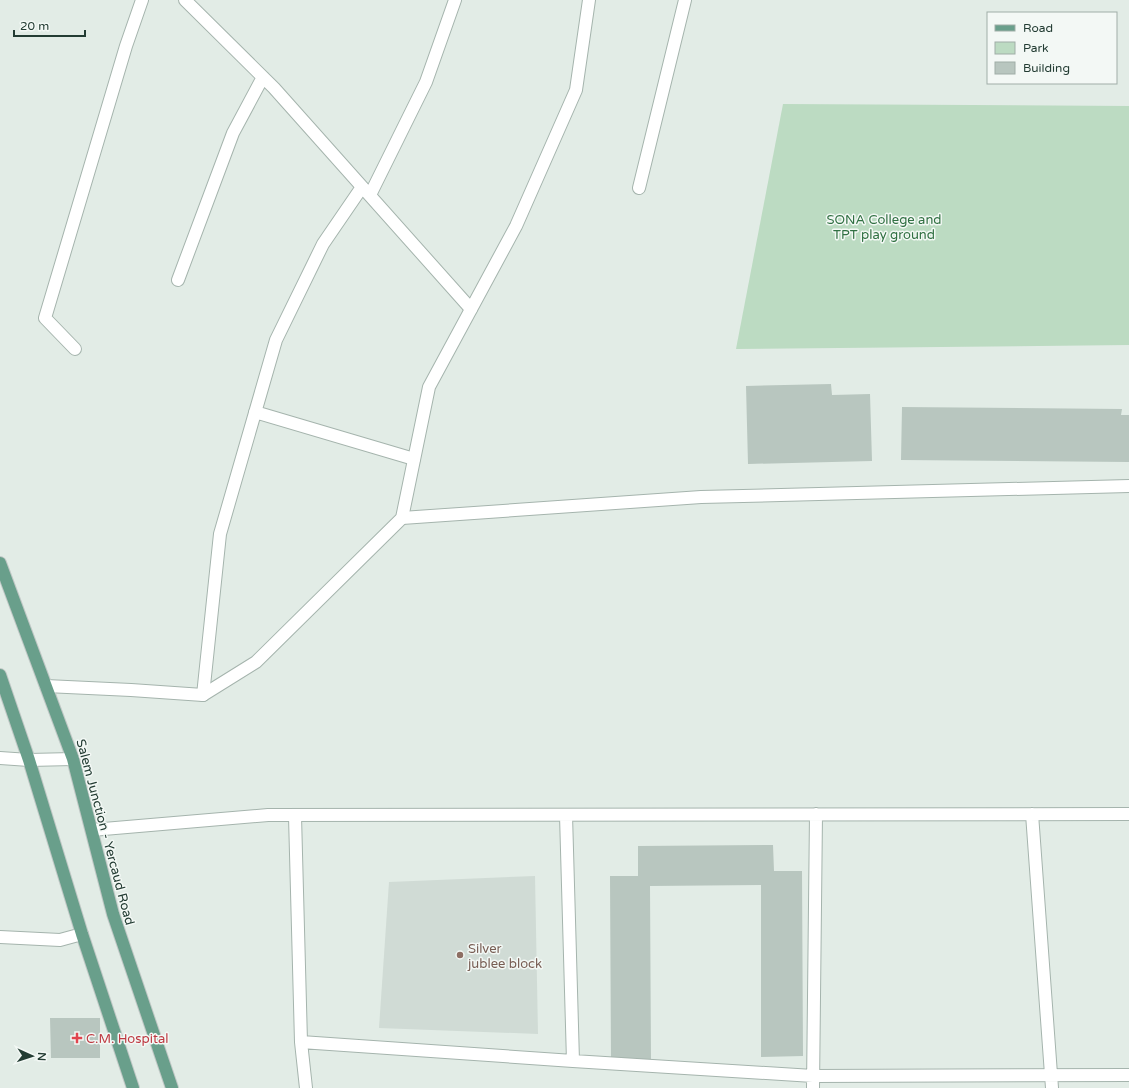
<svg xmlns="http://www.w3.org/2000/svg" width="1129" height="1088" font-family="'Varela Round',sans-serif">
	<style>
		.built { fill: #d0dbd5 }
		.green { fill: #bcdbc2 }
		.building { fill: #b8c6bf }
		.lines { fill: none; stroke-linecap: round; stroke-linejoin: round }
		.minor-casing { stroke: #a5b4ad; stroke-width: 14 }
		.tertiary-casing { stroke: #a5b4ad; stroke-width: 14 }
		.primary-casing { stroke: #c1c8c6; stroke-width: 14 }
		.minor { stroke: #fff; stroke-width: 12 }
		.tertiary { stroke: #fff; stroke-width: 12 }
		.primary { stroke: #699f8b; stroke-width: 12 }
		.education-dot { fill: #8d6e63; stroke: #f3f8f5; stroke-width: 1.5 }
		.health-dot { fill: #e0444e; stroke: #f3f8f5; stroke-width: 1.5 }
		.labels { text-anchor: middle; stroke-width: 3; stroke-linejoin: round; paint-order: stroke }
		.park-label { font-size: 13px; fill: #307042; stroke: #f3f8f5 }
		.street-label { font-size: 13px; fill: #233c33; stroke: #f3f8f5 }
		.education-label { font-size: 13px; fill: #785e54; stroke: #f3f8f5; text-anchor: start }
		.health-label { font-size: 13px; fill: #be3a42; stroke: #f3f8f5; text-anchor: start }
	</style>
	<rect width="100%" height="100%" fill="#e2ece6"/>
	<!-- built -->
	<path class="built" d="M 535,876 L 538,1034 L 379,1028 L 389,882 Z"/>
	<!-- green -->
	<path class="green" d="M 783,104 L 1129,106 L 1129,345 L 736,349 Z"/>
	<!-- building -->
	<path class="building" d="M 831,384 L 832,395 L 870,394 L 872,461 L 748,464 L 746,386 Z
		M 902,407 L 1122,409 L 1121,415 L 1129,415 L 1129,462 L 901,460 Z
		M 773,845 L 774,871 L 802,871 L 803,1056 L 761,1057 L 761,885 L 650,886 L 651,1063 L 611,1063 L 610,876 L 638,876 L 638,846 Z
		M 50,1018 L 100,1018 L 100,1058 L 51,1058 Z"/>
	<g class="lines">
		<defs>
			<path id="minor" d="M 185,0 L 274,88 L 471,309
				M 639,188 L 685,0
				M 370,195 L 426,82 L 455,0
				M 178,280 L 233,133 L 263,77
				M 75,349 L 45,318 L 126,46 L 142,0
				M 255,412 L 414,459
				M 402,518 L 701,497 L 1129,486
				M 203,695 L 220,534 L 276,340 L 323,244 L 362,187
				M 0,758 L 29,760 L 73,759
				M 1032,814 L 1052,1088
				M 566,815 L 573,1061 L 813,1076 L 1129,1075
				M 295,816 L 301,1042 L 306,1088
				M 92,830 L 268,815 L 1129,814
				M 0,937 L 60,940 L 82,934
				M 301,1042 L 573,1061
				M 813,1088 L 816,814"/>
			<path id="tertiary" d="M 46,686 L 131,690 L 203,695 L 256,662 L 402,518 L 429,387 L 516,226 L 576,90 L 589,0"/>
			<path id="primary" d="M 0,563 L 73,759 L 113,914 L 172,1088
				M 0,675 L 29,760 L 82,934 L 133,1088"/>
		</defs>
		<!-- minor casing -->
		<use href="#minor" class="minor-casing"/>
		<!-- tertiary casing -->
		<use href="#tertiary" class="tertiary-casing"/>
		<!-- primary casing -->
		<use href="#primary" class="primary-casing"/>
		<!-- minor -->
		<use href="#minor" class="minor"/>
		<!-- tertiary -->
		<use href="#tertiary" class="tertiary"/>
		<!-- primary -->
		<use href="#primary" class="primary"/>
	</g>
	<!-- markers -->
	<circle class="education-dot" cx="460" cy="955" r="4"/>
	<path class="health-dot" d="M75 1032h4v4h4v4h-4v4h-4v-4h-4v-4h4z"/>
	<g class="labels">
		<!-- park labels -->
		<g class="park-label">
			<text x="884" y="224">SONA College and<tspan x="884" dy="15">TPT play ground</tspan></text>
		</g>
		<!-- street labels -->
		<g class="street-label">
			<text transform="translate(106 832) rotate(75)" y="5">Salem Junction - Yercaud Road</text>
		</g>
		<!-- education labels -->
		<g class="education-label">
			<text x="468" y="953">Silver<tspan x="468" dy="15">jublee block</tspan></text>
		</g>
		<!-- health labels -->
		<g class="health-label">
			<text x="86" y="1043">C.M. Hospital</text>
		</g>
	</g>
	<!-- legend -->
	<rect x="987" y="12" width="130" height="72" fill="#f3f8f5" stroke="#a0ada7"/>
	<rect x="995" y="25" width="20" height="6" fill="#699f8b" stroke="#a0ada7"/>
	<text x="1023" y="32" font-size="12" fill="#233c33">Road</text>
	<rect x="995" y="42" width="20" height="12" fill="#bcdbc2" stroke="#a0ada7"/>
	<text x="1023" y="52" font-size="12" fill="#233c33">Park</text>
	<rect x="995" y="62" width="20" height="12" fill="#b8c6bf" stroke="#a0ada7"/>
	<text x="1023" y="72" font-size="12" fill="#233c33">Building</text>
	<!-- north arrow -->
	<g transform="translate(32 1056) rotate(93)" stroke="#f3f8f5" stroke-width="3" paint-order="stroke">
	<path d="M0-3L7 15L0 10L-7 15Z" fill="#233c33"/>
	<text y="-6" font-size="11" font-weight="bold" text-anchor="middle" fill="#233c33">N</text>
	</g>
	<!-- scale -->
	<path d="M14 30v6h71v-6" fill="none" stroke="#233c33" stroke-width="2"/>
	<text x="20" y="30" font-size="12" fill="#233c33" stroke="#f3f8f5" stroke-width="3" paint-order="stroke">20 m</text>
</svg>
